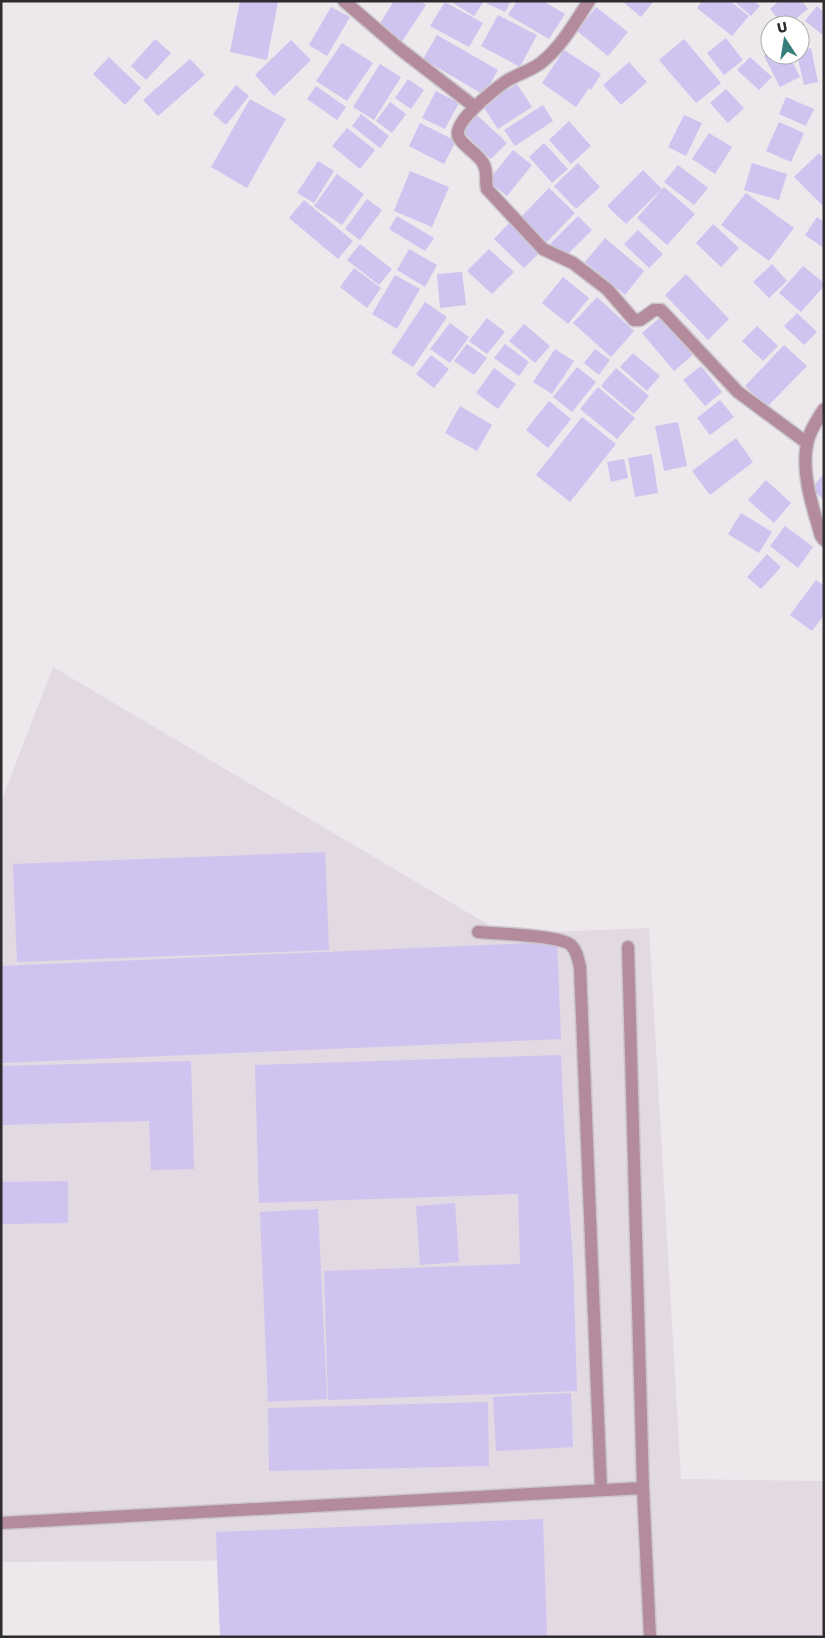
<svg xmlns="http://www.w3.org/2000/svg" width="825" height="1638" font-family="Rubik,sans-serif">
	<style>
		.built { fill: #e2d9e3 }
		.building { fill: #cfc3ef }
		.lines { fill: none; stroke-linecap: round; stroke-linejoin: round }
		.minor-casing { stroke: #cac6ca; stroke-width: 15 }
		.minor { stroke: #b38b9d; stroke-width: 12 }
	</style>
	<rect width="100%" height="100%" fill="#ece8ec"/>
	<!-- built -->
	<path class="built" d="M 53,667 L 504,934 L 649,928 L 681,1479 L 824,1481 L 824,1637 L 290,1637 L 287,1560 L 1,1562 L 1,802 Z"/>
	<!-- building -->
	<path class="building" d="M 240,1 L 278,2 L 267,60 L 230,52 Z
		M 394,1 L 420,1 L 426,5 L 401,43 L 377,28 Z
		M 450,1 L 484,1 L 474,16 Z
		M 487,1 L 511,1 L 505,12 L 486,3 Z
		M 517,1 L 543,1 L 565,14 L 549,39 L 508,15 Z
		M 622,1 L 654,1 L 641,17 Z
		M 702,1 L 730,1 L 749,16 L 732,36 L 697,8 Z
		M 734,1 L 754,1 L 760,6 L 751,16 Z
		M 779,1 L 802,1 L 808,9 L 788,25 L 783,25 L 770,9 Z
		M 445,2 L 483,23 L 469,47 L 430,26 Z
		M 817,6 L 824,12 L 824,36 L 805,21 Z
		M 331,7 L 350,17 L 327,56 L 309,45 Z
		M 596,7 L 628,32 L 608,56 L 577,31 Z
		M 498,15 L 537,35 L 520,67 L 481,46 Z
		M 437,35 L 498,70 L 484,95 L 423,59 Z
		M 726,38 L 743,60 L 724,75 L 707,53 Z
		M 155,39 L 171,53 L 146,80 L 131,66 Z
		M 684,39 L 721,83 L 696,103 L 659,60 Z
		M 291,40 L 311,60 L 274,96 L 255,75 Z
		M 342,43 L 373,63 L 347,101 L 316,81 Z
		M 811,48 L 818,82 L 804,85 L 797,55 L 800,55 L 800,50 Z
		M 564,50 L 601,74 L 591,90 L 589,88 L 576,107 L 542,83 Z
		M 770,52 L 770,55 L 789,55 L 800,77 L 780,87 L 764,56 Z
		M 109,57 L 141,88 L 125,105 L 93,74 Z
		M 750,57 L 772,77 L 759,90 L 737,70 Z
		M 190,59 L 205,75 L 158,116 L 143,100 Z
		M 629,62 L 647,82 L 621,105 L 603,85 Z
		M 380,64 L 401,77 L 374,120 L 353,107 Z
		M 408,79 L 424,90 L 411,109 L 395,98 Z
		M 517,84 L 532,107 L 498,129 L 482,105 Z
		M 236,85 L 249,96 L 226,125 L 213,114 Z
		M 316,86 L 346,107 L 337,120 L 307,99 Z
		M 726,89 L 744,108 L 728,123 L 710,103 Z
		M 436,91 L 459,103 L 445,129 L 422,118 Z
		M 786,97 L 814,109 L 806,126 L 779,114 Z
		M 250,99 L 286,119 L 247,188 L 211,167 Z
		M 390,102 L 406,114 L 392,133 L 376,121 Z
		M 543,105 L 553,121 L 515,146 L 504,130 Z
		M 361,114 L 389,136 L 380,148 L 352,126 Z
		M 477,115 L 507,143 L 491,159 L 462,131 Z
		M 684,115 L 702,123 L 686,156 L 668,147 Z
		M 569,121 L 591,146 L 571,164 L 549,140 Z
		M 779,122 L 804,133 L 791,162 L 766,151 Z
		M 420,123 L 456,141 L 444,164 L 409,146 Z
		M 347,128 L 375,150 L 360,169 L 332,146 Z
		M 709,133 L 732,147 L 715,174 L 692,159 Z
		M 544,143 L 568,169 L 552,183 L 529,157 Z
		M 513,150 L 532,165 L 507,196 L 488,181 Z
		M 819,153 L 824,159 L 823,206 L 794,177 Z
		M 318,161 L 334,171 L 314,203 L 297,193 Z
		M 578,163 L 600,187 L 576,209 L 554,186 Z
		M 752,163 L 787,174 L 779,200 L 744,190 Z
		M 678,165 L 708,188 L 694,205 L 664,182 Z
		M 643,170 L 662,189 L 626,224 L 607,206 Z
		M 410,171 L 449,187 L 432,227 L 394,211 Z
		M 337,174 L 364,194 L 342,225 L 314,206 Z
		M 664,187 L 695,214 L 667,245 L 637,218 Z
		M 549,188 L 575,213 L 545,244 L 519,219 Z
		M 746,193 L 794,228 L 769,261 L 721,225 Z
		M 367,199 L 382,210 L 360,240 L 345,229 Z
		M 304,200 L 353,241 L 338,259 L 289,218 Z
		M 397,216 L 434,238 L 425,251 L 389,229 Z
		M 578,216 L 592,230 L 564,258 L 550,244 Z
		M 817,217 L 824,222 L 824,248 L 805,235 Z
		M 512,220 L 542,250 L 524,268 L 494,239 Z
		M 713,224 L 739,248 L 721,267 L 696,243 Z
		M 638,230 L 663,254 L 649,268 L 624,244 Z
		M 605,238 L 644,271 L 625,295 L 585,262 Z
		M 360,244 L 392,269 L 379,285 L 347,260 Z
		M 409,249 L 437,265 L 425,287 L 397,270 Z
		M 489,249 L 514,272 L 492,294 L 467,271 Z
		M 772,264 L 787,281 L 769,298 L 753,282 Z
		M 803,266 L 824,283 L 824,286 L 801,312 L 779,293 Z
		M 354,268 L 381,288 L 367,308 L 340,287 Z
		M 462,272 L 466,305 L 440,308 L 437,274 Z
		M 686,274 L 729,319 L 708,340 L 665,295 Z
		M 395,275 L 420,289 L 397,329 L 372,314 Z
		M 563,277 L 589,298 L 568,324 L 542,303 Z
		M 597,297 L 634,331 L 611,357 L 573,323 Z
		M 425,302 L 447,317 L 413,367 L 391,353 Z
		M 797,313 L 817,332 L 804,345 L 784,326 Z
		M 662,316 L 695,353 L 674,371 L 642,333 Z
		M 487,318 L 505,332 L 487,354 L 469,341 Z
		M 450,323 L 469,337 L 450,363 L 430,349 Z
		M 524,324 L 550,346 L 535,363 L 509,341 Z
		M 757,326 L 778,346 L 763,361 L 742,341 Z
		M 467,344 L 487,358 L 474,375 L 454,361 Z
		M 505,344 L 529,362 L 519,376 L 494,358 Z
		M 784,345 L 807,366 L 767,407 L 745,386 Z
		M 555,349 L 574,361 L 552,394 L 533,382 Z
		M 595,349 L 610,360 L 599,375 L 584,363 Z
		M 633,353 L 660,376 L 647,391 L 620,367 Z
		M 431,355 L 449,369 L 434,388 L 416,374 Z
		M 701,366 L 722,392 L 705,406 L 683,380 Z
		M 577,367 L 596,382 L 572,412 L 553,397 Z
		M 494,368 L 516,384 L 498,409 L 476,393 Z
		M 616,368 L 649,396 L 634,414 L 601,386 Z
		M 598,387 L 635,418 L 617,439 L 580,409 Z
		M 720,400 L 734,417 L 710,435 L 697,418 Z
		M 549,401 L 571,419 L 548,448 L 526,430 Z
		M 460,406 L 492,425 L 477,451 L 445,433 Z
		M 582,417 L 616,444 L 570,502 L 536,475 Z
		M 678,422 L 687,466 L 664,471 L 655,426 Z
		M 736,438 L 753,462 L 710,495 L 692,471 Z
		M 652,454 L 658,493 L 635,497 L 628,458 Z
		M 624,459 L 628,478 L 611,482 L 607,462 Z
		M 824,474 L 824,500 L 811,488 Z
		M 766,480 L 791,503 L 774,523 L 748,500 Z
		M 741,513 L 772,532 L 759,553 L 728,534 Z
		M 785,526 L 813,547 L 798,568 L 770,546 Z
		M 767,554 L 781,567 L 761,589 L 747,577 Z
		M 816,580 L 824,586 L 824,615 L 812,631 L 790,615 Z
		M 325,852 L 329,950 L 17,962 L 13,864 Z
		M 557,942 L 561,1039 L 1,1063 L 1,966 Z
		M 561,1055 L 564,1127 L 573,1262 L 577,1391 L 328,1400 L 324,1271 L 520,1264 L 518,1194 L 259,1203 L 255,1065 Z
		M 191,1061 L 194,1169 L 151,1170 L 149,1121 L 1,1125 L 1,1066 Z
		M 68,1181 L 68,1223 L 1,1224 L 1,1182 Z
		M 455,1203 L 459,1262 L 420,1265 L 416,1206 Z
		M 318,1209 L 327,1399 L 268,1402 L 260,1212 Z
		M 571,1393 L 573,1447 L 496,1451 L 493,1397 Z
		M 488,1402 L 489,1466 L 269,1471 L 268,1408 Z
		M 543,1519 L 547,1637 L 220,1637 L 216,1532 Z"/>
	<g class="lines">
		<defs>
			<path id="minor" d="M 344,1 L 400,49 L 475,107
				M 589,1 C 575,22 562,46 542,62 C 531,71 517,74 505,82 C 494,90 455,120 458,135 C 460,144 478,154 483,163 C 488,171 485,180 487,189 L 543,249 L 573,263 L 607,289 L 634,320 L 640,320 L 654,310 L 661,310 L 738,392 L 807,443
				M 824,409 C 817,420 809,432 807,444 C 801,474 813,508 821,536 L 824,540
				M 478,932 C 497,934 559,935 571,945 C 577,951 578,959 580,967 L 601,1490
				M 628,947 L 643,1488 L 650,1637
				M 1,1523 L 643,1488"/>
		</defs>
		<!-- minor casing -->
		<use href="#minor" class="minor-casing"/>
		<!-- minor -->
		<use href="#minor" class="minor"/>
	</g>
	<!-- border -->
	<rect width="825" height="1638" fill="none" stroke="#2e2c2e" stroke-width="5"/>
	<!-- north arrow -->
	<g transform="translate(785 40) rotate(348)"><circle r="24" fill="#ffffff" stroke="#ababab"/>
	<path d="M0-4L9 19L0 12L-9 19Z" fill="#367e7b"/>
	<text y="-8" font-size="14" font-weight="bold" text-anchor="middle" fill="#2e2c2e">U</text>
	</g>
</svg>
